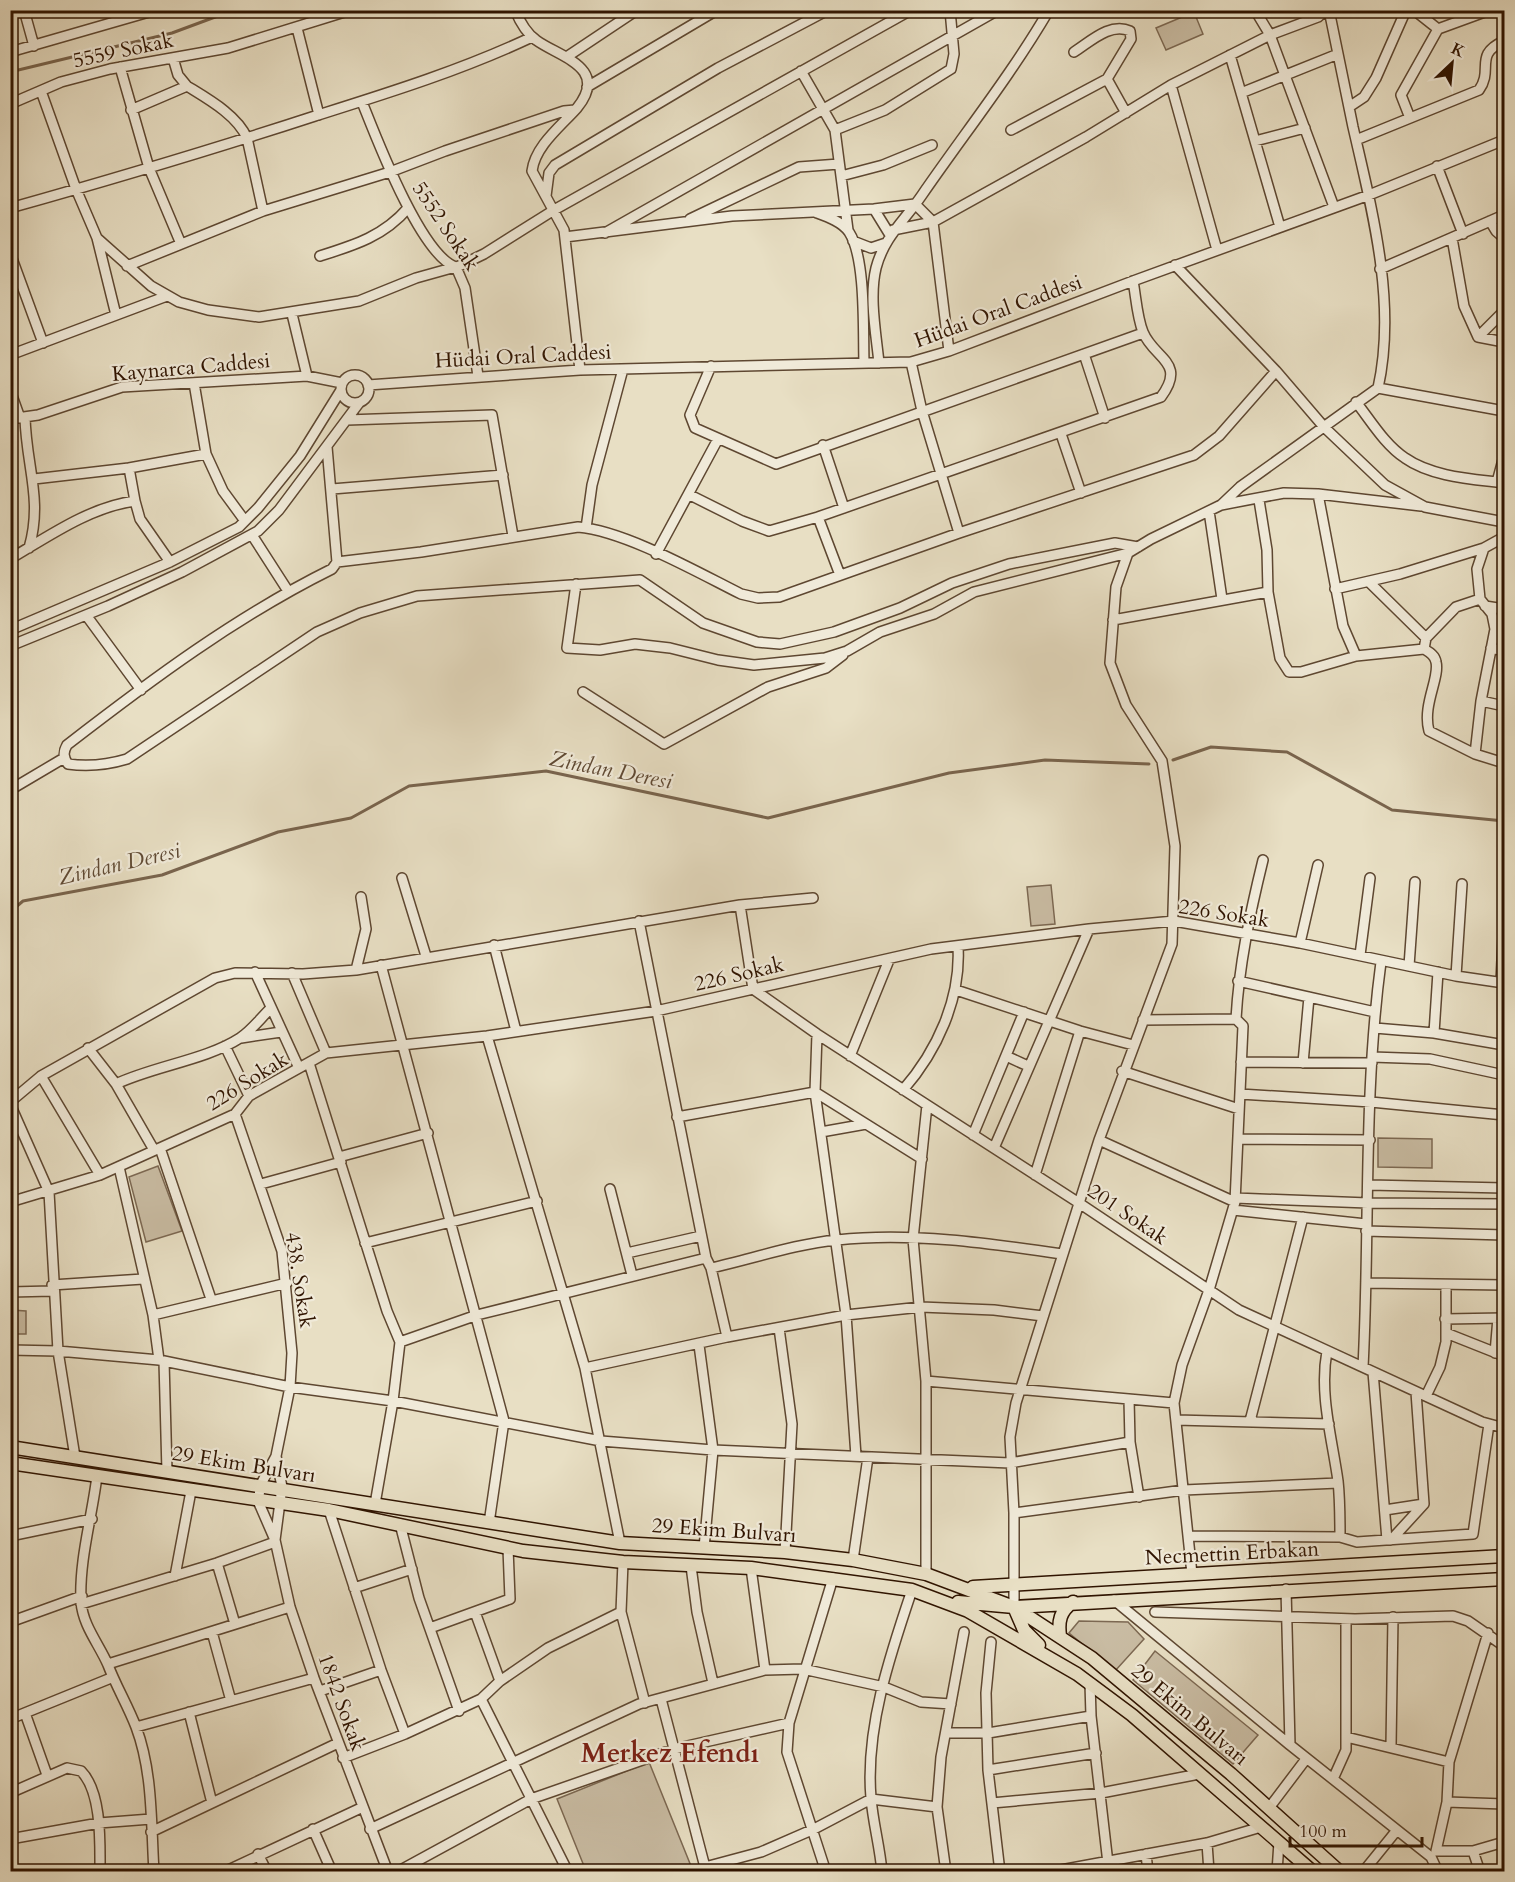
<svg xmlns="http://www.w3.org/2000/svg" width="1515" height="1882" font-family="Cardo,serif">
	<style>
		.green { fill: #c9bca3; stroke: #7c6852; stroke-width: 1.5 }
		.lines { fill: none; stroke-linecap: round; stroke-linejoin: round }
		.stream { stroke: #79644d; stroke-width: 3 }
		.minor-casing { stroke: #5e4731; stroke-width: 12 }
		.major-casing { stroke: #301400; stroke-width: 15 }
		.minor { stroke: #f0ead9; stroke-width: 9 }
		.major { stroke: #e8dfc4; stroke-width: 12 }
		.labels { text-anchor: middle; stroke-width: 4.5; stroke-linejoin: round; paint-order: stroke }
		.street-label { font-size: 21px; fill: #301400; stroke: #f0ead9 }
		.water-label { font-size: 22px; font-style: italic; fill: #604a34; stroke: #f0ead9 }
		.district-label { font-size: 27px; font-weight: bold; fill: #7a1f14; stroke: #f0ead9 }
	</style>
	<rect width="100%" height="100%" fill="#e8dfc4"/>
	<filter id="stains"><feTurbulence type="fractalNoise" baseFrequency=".00333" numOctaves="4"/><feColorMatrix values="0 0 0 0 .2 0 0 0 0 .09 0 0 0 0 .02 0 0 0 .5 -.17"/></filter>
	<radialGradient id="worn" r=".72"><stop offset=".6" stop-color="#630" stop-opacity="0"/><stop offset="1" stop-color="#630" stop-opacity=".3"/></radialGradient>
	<!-- green -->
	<path class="green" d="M 1194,12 L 1203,34 L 1166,50 L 1156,28 Z
		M 1051,885 L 1055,924 L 1031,926 L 1027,887 Z
		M 1378,1138 L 1432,1139 L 1432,1168 L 1378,1167 Z
		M 158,1166 L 182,1231 L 146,1242 L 129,1177 Z
		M 11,1310 L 26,1311 L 26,1334 L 11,1334 Z
		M 1079,1621 L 1128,1622 L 1144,1639 L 1115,1671 L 1069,1633 Z
		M 1155,1651 L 1258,1735 L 1233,1764 L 1133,1680 Z
		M 649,1762 L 693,1871 L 586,1871 L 557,1799 Z"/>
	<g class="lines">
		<!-- stream -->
		<path class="stream" d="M 10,72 L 172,33 L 234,10
			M 1173,760 L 1211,747 L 1287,752 L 1392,810 L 1504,821
			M 10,912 L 23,901 L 162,875 L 278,832 L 351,818 L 409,786 L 546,771 L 768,818 L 949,773 L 1045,760 L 1149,764"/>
		<defs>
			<path id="minor" d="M 24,10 L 34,46
				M 515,10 C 520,22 526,33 536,40 C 559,57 610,67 577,108 C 561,126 535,146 532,171 L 564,230 L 580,370
				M 1255,10 L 1270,35 L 1334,207
				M 1414,10 L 1438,29
				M 297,28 L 319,115
				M 10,52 L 156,10
				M 1074,52 C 1090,42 1110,22 1130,31 L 1131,39 L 1107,79 L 1126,113
				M 1230,55 L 1280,227
				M 568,56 L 637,10
				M 173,58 L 178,75 L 187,86
				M 120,67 L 149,168 L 181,244
				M 801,71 L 835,130 L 848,230
				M 1171,85 L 1217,250
				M 587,87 L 717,10
				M 41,91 L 76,189 L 97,238 L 151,286 L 179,302 L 208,310 L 259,317 L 359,301 L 416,278 L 459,266 L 484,254 L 554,210 L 911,10
				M 1241,93 L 1338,54
				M 362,102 C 376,137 421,256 456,267 L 465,288 L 478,376
				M 10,104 L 61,82 L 110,69 L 228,48 L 351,10
				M 1349,107 L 1364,97 L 1376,78 L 1406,10
				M 131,110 L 187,86 C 208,99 237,115 247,138 L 263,211
				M 1410,118 L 1401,95 L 1438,29 L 1490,10
				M 835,130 L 885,110 L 951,69 L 954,54 L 950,10
				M 1011,130 L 1107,79
				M 1356,140 L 1479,90 C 1494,69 1473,55 1504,41
				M 1255,141 L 1305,128
				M 1437,166 L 1463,234
				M 841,176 L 883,165 L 932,145
				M 546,196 L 549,173 L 555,165 L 718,68 L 828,10
				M 915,204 L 933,222
				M 10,208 C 113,179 214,149 315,116 C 388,93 462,70 532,37
				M 874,209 L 890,235
				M 817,213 C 828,217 842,222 849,232 C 866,258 863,330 864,363
				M 690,219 L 799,167 L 839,164
				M 1490,221 L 1496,231 L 1504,238
				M 893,230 L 933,222
				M 605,233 L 998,10
				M 565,237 L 732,216 L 874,209 L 915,204
				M 97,238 L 116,315
				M 1452,238 L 1464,306 L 1478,337 L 1504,342
				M 853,241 L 871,248 L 886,243
				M 10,253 L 43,343
				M 320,256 C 355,245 384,236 408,208
				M 1175,265 L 1276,371 L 1324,427 L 1385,485 L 1425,507 L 1504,522
				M 127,266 L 263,211 L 390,172 L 445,151 L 564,111 L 575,110
				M 1380,269 L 1504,215
				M 292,314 L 307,376
				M 1478,337 L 1504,311
				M 949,351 L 933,222 L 1086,137 L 1171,85 L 1270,35 L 1318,17 L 1326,10
				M 1084,354 L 1105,418
				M 10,355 L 167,296
				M 911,362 L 922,411 L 959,533
				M 879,363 C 876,333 869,297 876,268 C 884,237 905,220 922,195 C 964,134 1011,75 1049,10
				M 711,366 L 690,415 L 695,428 L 776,464 L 1143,333
				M341 389a14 14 0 1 1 28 0a14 14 0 1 1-28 0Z
				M 194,383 L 206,454 L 223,491 L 245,521
				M 368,385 L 580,370 L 911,362 L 949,351 L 1133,281 L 1369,195 L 1504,140
				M 1378,388 L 1504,411
				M 10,390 L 20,418
				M 1356,402 C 1371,421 1385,445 1405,458 C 1432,477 1473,479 1504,483
				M 25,417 C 26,466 43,499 29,548
				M 10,419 L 38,415 L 122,387 L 307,376 L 342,383
				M 347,420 L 492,415 L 513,536
				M 1061,434 L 1081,493
				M 823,445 L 844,508
				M 327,447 L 337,562
				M 129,468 L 135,501
				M 34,479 L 129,468 L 206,454
				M 1497,482 L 1504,456
				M 332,489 L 503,475
				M 1318,494 L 1343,626 L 1356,656
				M 690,495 L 742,521 L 769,531 L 818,517 L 1161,397 C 1187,362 1154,359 1143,332 C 1137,317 1136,297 1133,281
				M 1259,500 L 1267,550 L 1268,592 L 1280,658 L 1289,672 L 1301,672 L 1356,656 L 1424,649 L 1426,638 L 1456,607 L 1480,599
				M 1221,505 L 1284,493 L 1318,494 L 1421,506
				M 1209,511 L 1222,599
				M 818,517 L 840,575
				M 586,528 L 592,485 L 623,369
				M 252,535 L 288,591
				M 1138,547 L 1115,543 L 1009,564 L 952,583 L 900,608 L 834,632 L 780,644 L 757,642 L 703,623 L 640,580 L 417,596 L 360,613 L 317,632 L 127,759 C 107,765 89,767 68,764 C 63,757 63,752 67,745 C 151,680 237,616 332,569 L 337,562 L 421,552 L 578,527 C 625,531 697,572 741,594 L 758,598 L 779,597 L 959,533 L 1194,455 L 1219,436 L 1276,371
				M 656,554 L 718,439
				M 10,559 C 49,536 90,507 135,501 L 140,519 L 170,562
				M 1369,582 L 1426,638
				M 576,584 L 567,648 L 600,650 L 635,644 L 670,648 L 718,660 L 754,665 L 825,658 L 847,651 L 880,632 L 934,614 L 974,592 L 1128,553
				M 1335,589 L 1400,574 L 1484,548
				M 1485,606 L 1504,609
				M 86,615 L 141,690
				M 1113,620 L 1268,592
				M 10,630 L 170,562 L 239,527 L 258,508 L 300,456 L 341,390
				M 10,646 L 108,606 L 182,572 L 258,531 L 279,510 L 359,403
				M 1491,648 L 1504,651
				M 1424,649 C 1429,652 1435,655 1436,662 C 1440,678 1422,705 1429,731 L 1475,754 L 1504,763
				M 583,692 L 664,744 L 768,687 L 826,668 L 843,655
				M 1481,701 L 1504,706
				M 1475,754 L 1481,701 L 1495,629 L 1492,614 L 1480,599 L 1477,569 L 1484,548 L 1504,537
				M 10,790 L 64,758
				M 402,878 L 426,956
				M 740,905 L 813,898
				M 639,921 L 706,1258 L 711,1268 L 727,1337
				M 1300,943 L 1318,865
				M 494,945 L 516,1031
				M 1360,955 L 1370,878
				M 381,965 L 504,1421 L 489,1523
				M 1409,966 L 1415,882
				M 356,970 L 366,929 L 361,897
				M 255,972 L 299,1068
				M 292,973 L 326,1053
				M 1456,976 L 1462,884
				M 1238,981 L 1375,1012
				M 1501,982 L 1504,916
				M 956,990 L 1080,1031 L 1133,1045
				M 1236,1019 C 1239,965 1250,913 1263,860
				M 1143,1020 L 1236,1019 L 1243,1026 L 1235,1202 L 1209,1290 L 1182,1365 L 1174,1403 L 1192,1574
				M 1375,1028 L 1434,1033 L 1504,1045
				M 1434,1033 L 1438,972
				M 817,1034 L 815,1092 L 846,1315 L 856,1456
				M 487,1036 L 585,1368 L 620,1543
				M 241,1038 L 281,1032
				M 225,1046 L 249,1096
				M 88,1048 L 116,1084 L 154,1150
				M 850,1056 L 889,960
				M 1006,1056 L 1028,1066
				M 1372,1057 L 1430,1059 L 1504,1075
				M 1241,1062 L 1372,1063
				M 309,1063 L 387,1311 L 400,1342 L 393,1401 L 375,1504
				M 1303,1063 L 1309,997
				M 1122,1071 L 1239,1109
				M 41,1076 L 100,1175
				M 116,1084 C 154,1066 206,1060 240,1038 C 251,1031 260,1019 270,1009
				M 903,1090 C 937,1051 961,999 958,947
				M 1240,1094 L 1371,1102 L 1504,1115
				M 10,1102 L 41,1076 L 215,978 L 235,973 L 303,974 L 356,970 L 740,905 L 753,989 L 817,1034 L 1079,1203 L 1239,1310 L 1482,1422 L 1504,1428
				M 10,1104 L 49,1192 L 58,1351 L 75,1457
				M 235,1114 L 282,1251 L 292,1353 L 290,1387 L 276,1456 L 261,1484 L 258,1501 L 275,1540 L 290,1607 L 314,1678 L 388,1872
				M 677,1117 L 815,1092 L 922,1159
				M 821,1132 L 866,1124
				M 973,1135 L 1024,1012
				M 1238,1139 L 1370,1140
				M 1099,1140 L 1235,1202
				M 160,1148 L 211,1299
				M 994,1148 L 1089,929
				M 339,1157 L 428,1133
				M 119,1167 L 153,1315 L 159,1360
				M 1035,1175 L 1080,1031
				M 261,1184 L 341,1162
				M 1369,1185 L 1504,1188
				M 610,1189 L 632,1275
				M 1235,1198 L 1368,1203 L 1504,1204
				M 10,1202 L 100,1175 L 235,1114 L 249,1096 L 326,1053 L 487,1036 L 656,1011 L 931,949 L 1089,929 L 1174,921 L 1300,943 L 1456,976 L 1504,983
				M 1233,1210 L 1366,1224
				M 1366,1231 L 1504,1235
				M 365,1243 L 537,1201
				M 627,1253 L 701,1236
				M 711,1268 C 752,1259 795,1244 837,1240 C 911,1232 988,1243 1062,1254
				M 1367,1283 L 1504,1285
				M 52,1285 L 143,1279
				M 10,1292 L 52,1291
				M 153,1315 L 287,1283
				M 1445,1319 L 1504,1318
				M 779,1328 L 792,1424 L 785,1552
				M 1446,1333 L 1504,1356
				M 400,1342 L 477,1315 L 706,1258
				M 699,1345 L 713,1450 L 704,1548
				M 10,1350 L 58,1351 L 159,1360 L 290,1387 L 393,1401 L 601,1441 L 713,1450 L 1010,1463 L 1130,1442
				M 1327,1351 C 1319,1394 1332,1438 1338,1481 C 1340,1499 1340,1518 1340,1537
				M 1495,1353 L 1498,1318
				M 164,1361 L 167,1472
				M 1363,1367 C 1370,1232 1363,1096 1381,962
				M 585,1368 L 727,1337 L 846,1315 L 921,1307 L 994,1310 L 1043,1316
				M 1373,1372 L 1387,1540
				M 926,1381 L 1174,1403
				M 1426,1396 L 1440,1367 L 1446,1342 L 1446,1285
				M 1129,1399 L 1130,1442 L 1139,1497
				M 1176,1420 L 1329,1424
				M 1250,1421 L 1303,1217
				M 97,1476 C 92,1517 79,1560 81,1602 C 83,1626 99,1644 108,1665 C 116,1686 128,1706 136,1727 C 153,1772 151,1824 154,1872
				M 329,1510 L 381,1670 L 405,1734
				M 1385,1510 L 1424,1504
				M 1014,1513 L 1184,1490 L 1338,1483
				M 400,1524 L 419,1598 L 459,1711
				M 10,1536 L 92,1519
				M 1189,1536 L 1340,1537 L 1357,1542 L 1473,1534 L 1489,1424
				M 275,1540 L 282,1487 L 276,1456
				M 1391,1540 L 1424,1504 L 1416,1392
				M 853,1560 L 868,1457
				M 217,1563 L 235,1624
				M 691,1566 L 697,1612 L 713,1683
				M 751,1568 L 765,1670
				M 926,1574 L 926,1381 L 913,1239 L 927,1105
				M 175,1576 L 191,1491
				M 354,1588 L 412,1569
				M 1286,1589 L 1290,1745 L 1431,1857 L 1438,1872
				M 1114,1600 L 1290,1745
				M 81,1604 L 217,1563 L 275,1542
				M 1014,1607 L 1014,1513 L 1010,1437 L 1016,1403 L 1099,1140 L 1172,944 L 1175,846 L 1162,761 L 1126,705 L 1110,663 L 1116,587 L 1128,553 L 1151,539 L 1221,505 L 1240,487 L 1378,388 C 1397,303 1372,210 1353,127 C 1345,88 1337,49 1329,10
				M 475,1612 L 500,1681
				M 621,1612 L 645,1703
				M 1155,1612 L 1355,1619 L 1453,1616 L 1468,1621 L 1504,1646
				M 10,1622 L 82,1596
				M 430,1628 L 510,1599 L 508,1548
				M 212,1632 L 231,1701
				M 1488,1633 L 1449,1762 L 1447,1802 L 1436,1851 L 1473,1851 L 1504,1842
				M 991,1642 L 986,1693 L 988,1770 L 1000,1872
				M 108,1664 L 290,1607
				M 1090,1683 L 1091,1716 L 1109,1872
				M 320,1691 L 381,1670
				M 481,1699 L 568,1872
				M 661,1699 L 706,1871
				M 189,1712 L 212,1803
				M 25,1713 L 47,1775
				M 10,1719 L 111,1678
				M 136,1727 L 314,1678
				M 946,1733 L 988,1733 L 1091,1716
				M 1346,1737 L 1449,1762
				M 1391,1746 L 1393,1617
				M 343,1758 L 405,1734 L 481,1699 L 500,1681 L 548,1648 L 621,1612 L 623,1562
				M 988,1770 L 1096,1753
				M 1333,1779 L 1346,1750 L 1346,1619
				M 10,1793 L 67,1768 L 81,1771 C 102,1792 100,1843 100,1872
				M 1447,1802 L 1504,1804
				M 992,1803 L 1101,1793 L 1199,1774
				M 1269,1808 L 1306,1759
				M 313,1829 L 332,1872
				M 370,1829 L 639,1704 L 765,1670 L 803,1669 L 884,1687 L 921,1702 L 951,1704
				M 151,1832 L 338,1743
				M 10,1839 L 99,1823 L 151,1819
				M 1207,1843 L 1209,1872
				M 1473,1851 L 1480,1872
				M 258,1854 L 267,1872
				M 1146,1854 L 1148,1872
				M 705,1867 L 761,1852 L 814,1829 L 871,1799 L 937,1807
				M 224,1872 L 363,1807
				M 397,1872 L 531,1799 L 674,1749 L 789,1723
				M 826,1872 L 787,1752 L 789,1723 L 833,1578
				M 882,1872 C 880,1847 873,1823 871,1798 C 865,1729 890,1655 912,1590
				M 946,1872 L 937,1807 L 941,1757 L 964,1632
				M 1050,1872 L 1207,1843 L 1261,1827
				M 1277,1872 L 1279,1842
				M 1363,1872 L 1397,1830"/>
			<path id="major" d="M 10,1447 L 620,1543 L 785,1552 L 853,1560 L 926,1574 L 1014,1607 L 1092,1658 L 1231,1774 L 1340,1872
				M 10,1463 L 329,1510 L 523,1551 L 623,1562 L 751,1568 L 912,1590 L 968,1611 L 1077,1674 L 1132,1715 L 1313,1872
				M 973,1587 L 1504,1556
				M 958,1602 L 1014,1607 L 1504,1579
				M 1014,1607 L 1024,1630 L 1039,1645
				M 1060,1636 C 1058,1621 1060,1611 1073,1602"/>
		</defs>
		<!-- minor casing -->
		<use href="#minor" class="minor-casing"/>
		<!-- major casing -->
		<use href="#major" class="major-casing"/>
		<!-- minor -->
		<use href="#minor" class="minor"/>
		<!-- major -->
		<use href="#major" class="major"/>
	</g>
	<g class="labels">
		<!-- street labels -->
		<g class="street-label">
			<text transform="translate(123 50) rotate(-12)" y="7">5559 Sokak</text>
			<text transform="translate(446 226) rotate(56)" y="7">5552 Sokak</text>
			<text transform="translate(998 311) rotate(-20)" y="7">Hüdai Oral Caddesi</text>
			<text transform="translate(523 356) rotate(-3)" y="7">Hüdai Oral Caddesi</text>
			<text transform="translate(191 367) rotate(-5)" y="7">Kaynarca Caddesi</text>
			<text transform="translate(1224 913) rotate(9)" y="7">226 Sokak</text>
			<text transform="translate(739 974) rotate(-13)" y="7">226 Sokak</text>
			<text transform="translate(247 1081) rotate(-32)" y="7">226 Sokak</text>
			<text transform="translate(1128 1214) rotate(34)" y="7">201 Sokak</text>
			<text transform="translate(300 1280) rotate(81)" y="7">438. Sokak</text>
			<text transform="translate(244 1464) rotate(9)" y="7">29 Ekim Bulvarı</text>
			<text transform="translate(724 1530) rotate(4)" y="7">29 Ekim Bulvarı</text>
			<text transform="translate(1232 1553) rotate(-3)" y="7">Necmettin Erbakan</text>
			<text transform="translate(342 1702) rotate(70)" y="7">1842 Sokak</text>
			<text transform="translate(1190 1714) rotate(40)" y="7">29 Ekim Bulvarı</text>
		</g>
		<!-- water labels -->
		<g class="water-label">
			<text transform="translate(611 769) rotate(11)" y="8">Zindan Deresi</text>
			<text transform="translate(119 863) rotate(-13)" y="8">Zindan Deresi</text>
		</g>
		<!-- district labels -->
		<g class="district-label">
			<text x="670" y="1762">Merkez Efendı</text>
		</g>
	</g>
	<!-- margin -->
	<rect width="1515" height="1882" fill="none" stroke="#e8dfc4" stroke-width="36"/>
	<rect x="12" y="12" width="1491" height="1858" fill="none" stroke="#301400" stroke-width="3"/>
	<rect x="18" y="18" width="1479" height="1846" fill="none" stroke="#301400" stroke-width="1.5"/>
	<!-- north arrow -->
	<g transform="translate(1452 63) rotate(26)" stroke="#f0ead9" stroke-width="4.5" paint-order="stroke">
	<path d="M0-4.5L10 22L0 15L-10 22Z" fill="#301400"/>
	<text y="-9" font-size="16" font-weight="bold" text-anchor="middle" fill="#301400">K</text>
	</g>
	<!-- scale -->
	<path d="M1290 1837v9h132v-9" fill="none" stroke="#301400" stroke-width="3"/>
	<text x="1299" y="1837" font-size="18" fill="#301400" stroke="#f0ead9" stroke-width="4.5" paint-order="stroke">100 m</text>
	<rect width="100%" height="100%" filter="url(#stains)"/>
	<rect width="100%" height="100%" fill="url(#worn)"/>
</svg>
